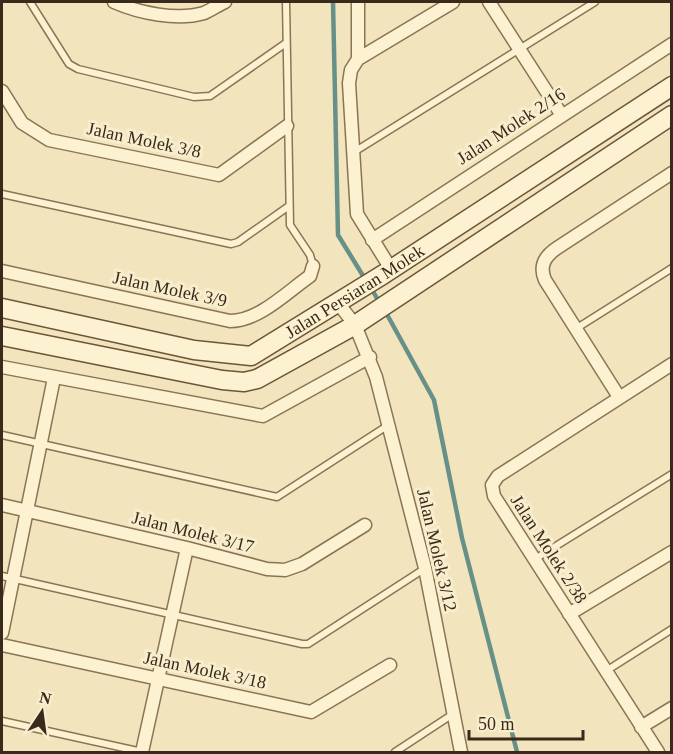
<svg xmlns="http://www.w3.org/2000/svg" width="673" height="754" font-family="Georgia,serif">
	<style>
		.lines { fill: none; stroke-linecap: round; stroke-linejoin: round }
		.stream { stroke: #679188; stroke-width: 4.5 }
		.lane-casing { stroke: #8b7454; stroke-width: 9 }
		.street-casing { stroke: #8b7454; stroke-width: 15 }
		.secondary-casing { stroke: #6c5538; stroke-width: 21 }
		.lane { stroke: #fcf1d0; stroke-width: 6 }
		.street { stroke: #fcf1d0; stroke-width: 12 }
		.secondary { stroke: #fcf1d0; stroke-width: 18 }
		.labels { text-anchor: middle; stroke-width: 6; stroke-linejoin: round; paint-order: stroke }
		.street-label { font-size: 18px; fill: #392a1b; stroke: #f8eecd }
	</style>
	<rect width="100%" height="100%" fill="#f2e4bd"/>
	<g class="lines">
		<!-- stream -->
		<path class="stream" d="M 333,2 L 338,235 L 365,279
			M 370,286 L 379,302
			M 384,309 L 434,400 L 462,538 L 517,752"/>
		<defs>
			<path id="lane" d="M 30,2 L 69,64 L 78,69 L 194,97 L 210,96 L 286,43
				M 286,2 L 290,225 L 310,255 L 313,266
				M 354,152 L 595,2
				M 2,194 L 231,244 L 238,242 L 289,206
				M 577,328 L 672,268
				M 2,435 L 277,497 L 387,426
				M 535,559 L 672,474
				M 2,576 L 302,644 L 308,644 L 424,569
				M 606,671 L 672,629
				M 2,721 L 142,752
				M 395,752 L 453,714"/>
			<path id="street" d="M 114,2 C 139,13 177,21 204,13 C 211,10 218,5 225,2
				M 358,2 L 358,59 L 351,70 L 349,83 L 357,214 L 391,269
				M 489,2 L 561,114
				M 358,59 L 453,2
				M 2,91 L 22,123 L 49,140 L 219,175 L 287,126
				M 372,240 L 672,44
				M 2,271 L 230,321 C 259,321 287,292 310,276 L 313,266
				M 338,303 L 355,325 L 376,377 L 425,568 L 461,752
				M 2,367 L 263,416 L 370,357
				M 619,397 L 545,280 C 539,266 545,256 557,248 L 672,173
				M 2,505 L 187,548 L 267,569 L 285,570 L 302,564 L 365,525
				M 569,614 L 672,552
				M 2,633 L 54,378
				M 2,645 L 311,712 L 390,665
				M 641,727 L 672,708
				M 142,752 L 187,548
				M 658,752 L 494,496 L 492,485 L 498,476 L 672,364"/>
			<g id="secondary">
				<path id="s1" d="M 2,308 L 194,350 L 251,356 L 384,274 L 672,86"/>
				<path d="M 2,336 L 222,380 L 244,382 L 257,379 L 355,325 L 672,115"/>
			</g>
		</defs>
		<!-- lane casing -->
		<use href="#lane" class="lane-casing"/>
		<!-- street casing -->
		<use href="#street" class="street-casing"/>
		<!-- secondary casing -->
		<use href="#secondary" class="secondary-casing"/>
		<!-- lane -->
		<use href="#lane" class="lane"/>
		<!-- street -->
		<use href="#street" class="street"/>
		<!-- secondary -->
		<use href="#secondary" class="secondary"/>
	</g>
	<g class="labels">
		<!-- street labels -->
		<g class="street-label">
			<text transform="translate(511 126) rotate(-33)" y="6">Jalan Molek 2/16</text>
			<text transform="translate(144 140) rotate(12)" y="6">Jalan Molek 3/8</text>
			<text transform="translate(170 289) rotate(12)" y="6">Jalan Molek 3/9</text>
			<text dy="6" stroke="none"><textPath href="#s1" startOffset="376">Jalan Persiaran Molek</textPath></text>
			<text transform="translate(193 532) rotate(14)" y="6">Jalan Molek 3/17</text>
			<text transform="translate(549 549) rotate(57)" y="6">Jalan Molek 2/38</text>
			<text transform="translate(437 550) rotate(77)" y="6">Jalan Molek 3/12</text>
			<text transform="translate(205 670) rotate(12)" y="6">Jalan Molek 3/18</text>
		</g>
	</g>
	<!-- border -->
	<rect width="673" height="754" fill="none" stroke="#392a1b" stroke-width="6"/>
	<!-- north arrow -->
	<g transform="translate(42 712) rotate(13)" stroke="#f8eecd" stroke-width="4.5" paint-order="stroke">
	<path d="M0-4.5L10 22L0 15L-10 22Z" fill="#392a1b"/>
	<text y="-9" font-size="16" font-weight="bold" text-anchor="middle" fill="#392a1b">N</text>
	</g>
	<!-- scale -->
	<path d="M469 730v9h114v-9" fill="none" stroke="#392a1b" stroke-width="3"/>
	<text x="478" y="730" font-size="18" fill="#392a1b" stroke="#f8eecd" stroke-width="4.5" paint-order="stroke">50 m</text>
</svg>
